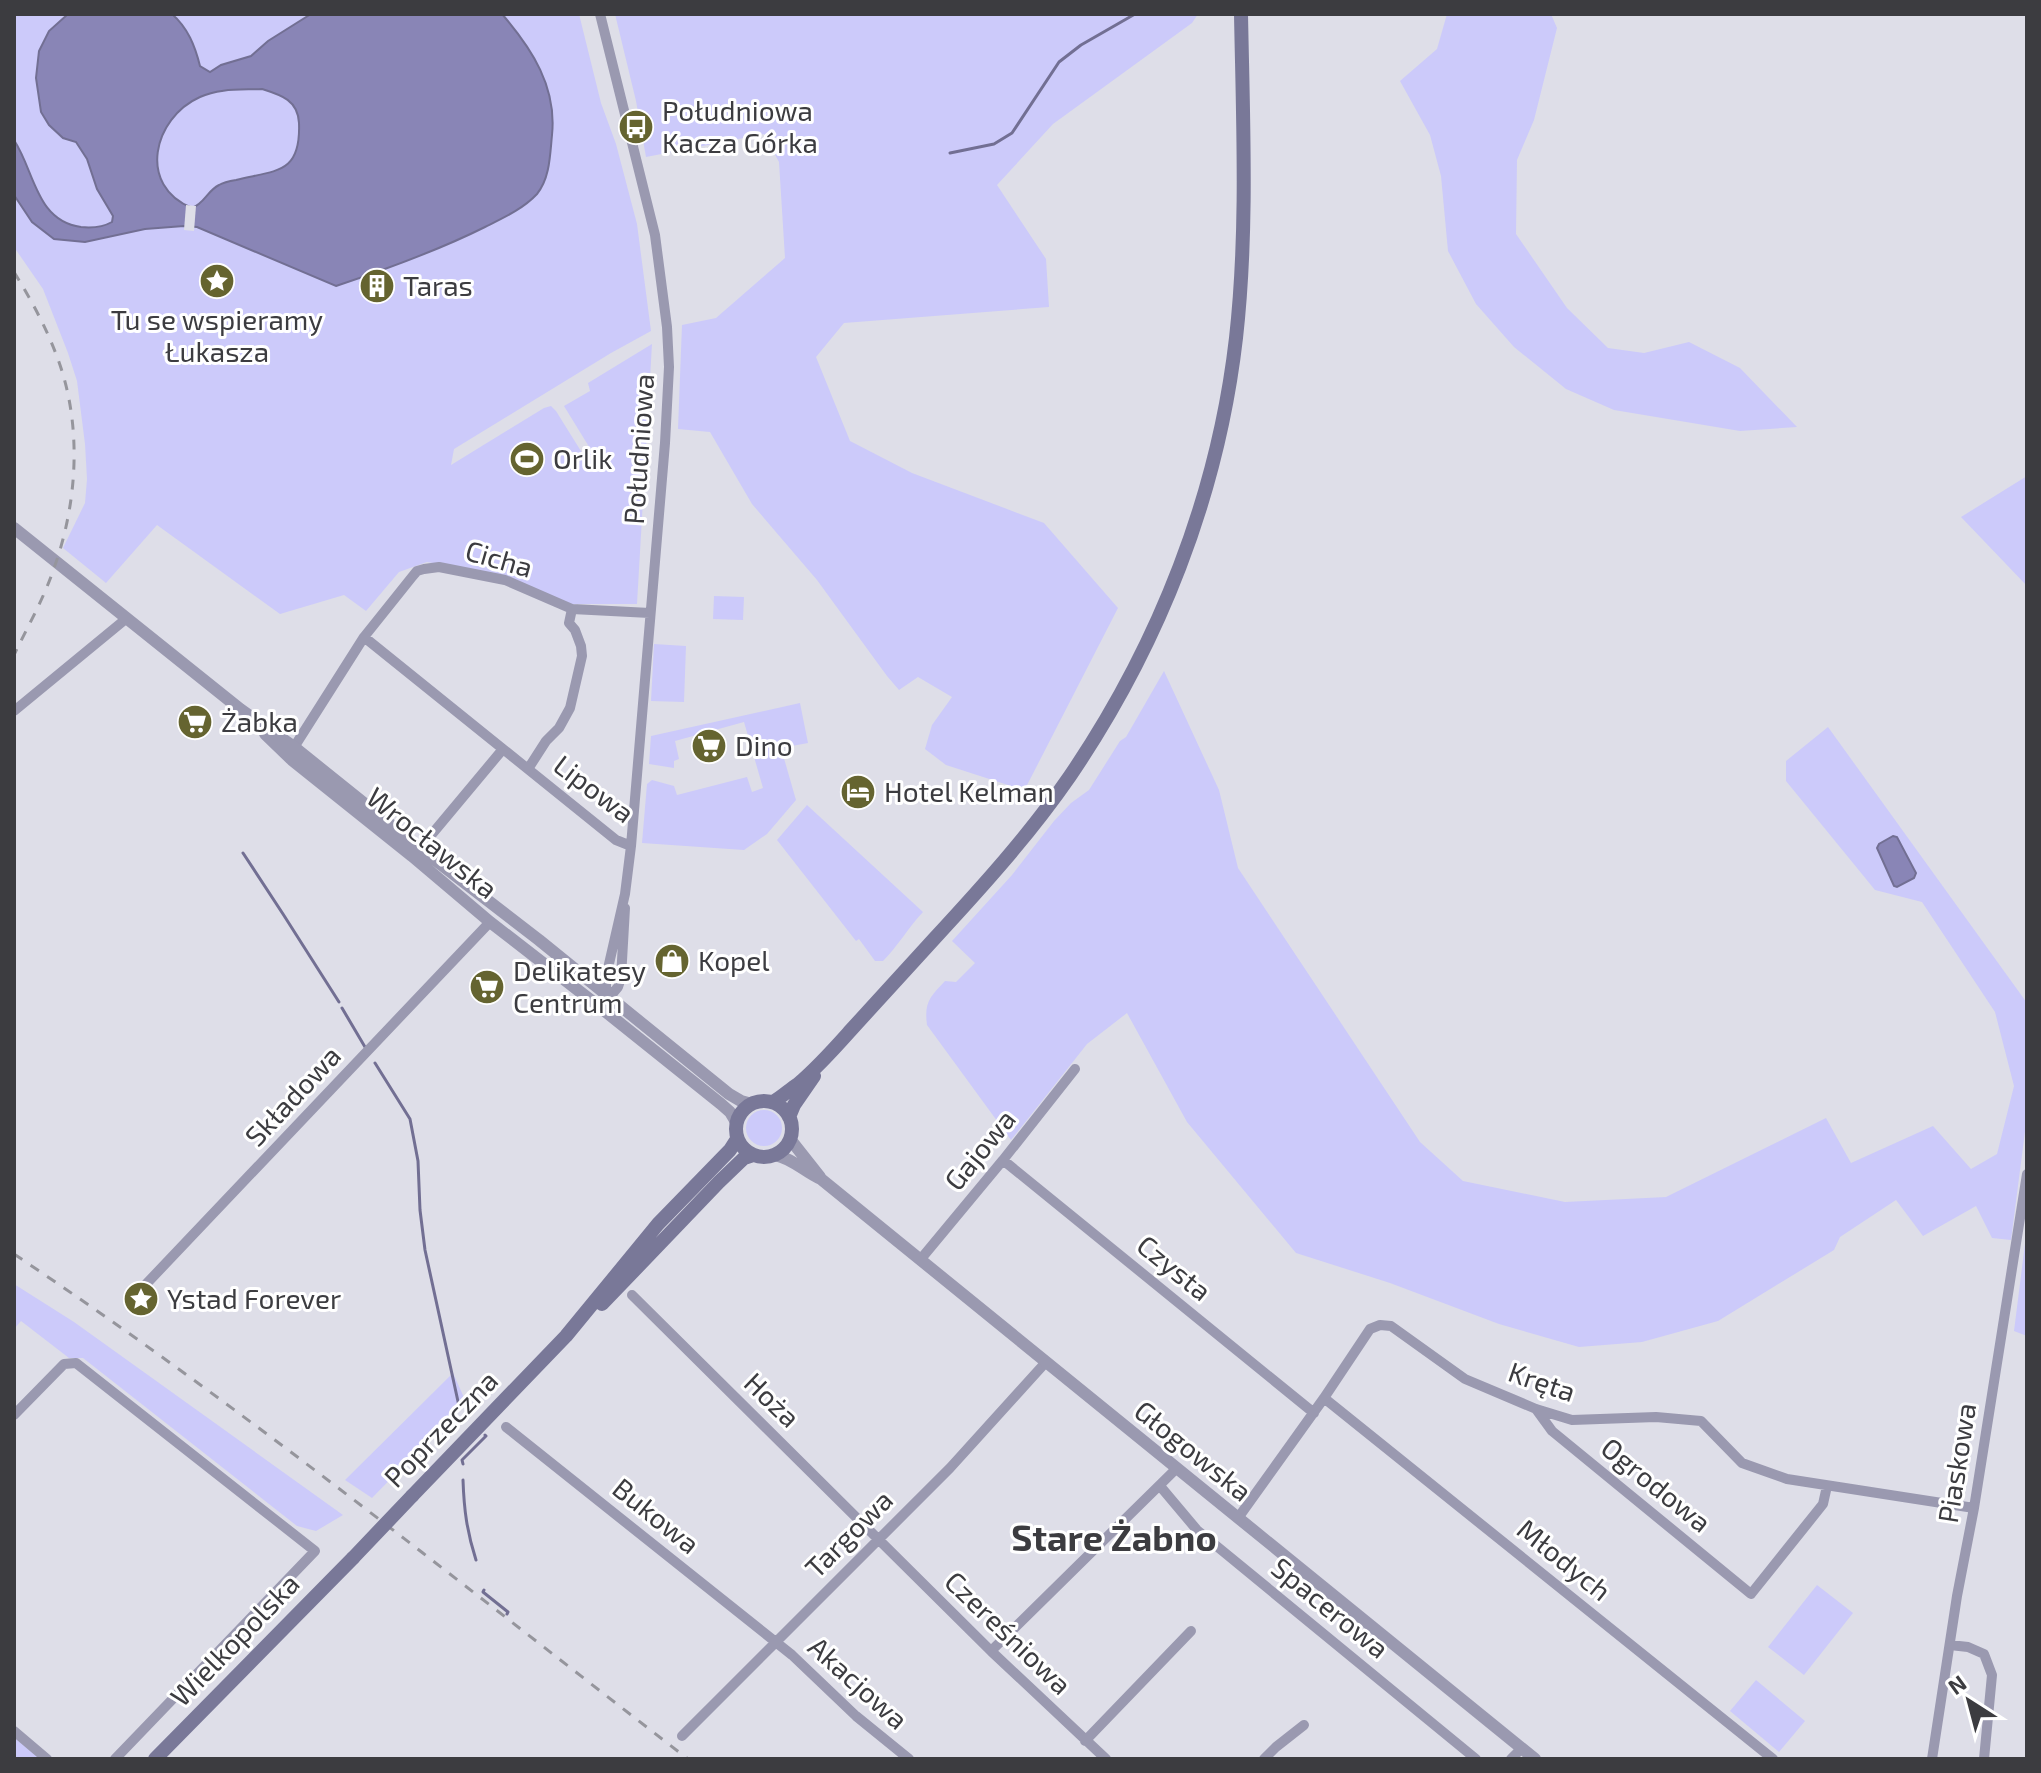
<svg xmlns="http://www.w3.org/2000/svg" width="2041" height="1773" font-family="'Exo 2',sans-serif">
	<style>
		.green { fill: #cccafa }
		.water { fill: #8985b6; stroke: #726f93; stroke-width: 2; fill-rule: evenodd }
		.pier { fill: #dedee8 }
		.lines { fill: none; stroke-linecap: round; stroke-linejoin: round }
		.stream { stroke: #726f93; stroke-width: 3 }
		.minor { stroke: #9a99b0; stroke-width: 10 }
		.tertiary { stroke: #9a99b0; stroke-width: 12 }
		.secondary { stroke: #797898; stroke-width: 14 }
		.rail { stroke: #95959c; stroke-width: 3; stroke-dasharray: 10 10; stroke-linecap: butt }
		.secondary-bridge { stroke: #797898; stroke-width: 14 }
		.labels { text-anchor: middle; stroke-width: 6; stroke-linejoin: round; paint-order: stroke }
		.poi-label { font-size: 28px; fill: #3c3c40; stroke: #fff; text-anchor: start }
		.street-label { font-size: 28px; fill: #3c3c40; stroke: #fff }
		.district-label { font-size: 36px; font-weight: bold; fill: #3c3c40; stroke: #fff }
	</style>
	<rect width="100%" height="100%" fill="#dedee8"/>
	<!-- green -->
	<path class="green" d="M 14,14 L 579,14 L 601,103 L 616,144 L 637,224 L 651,331 L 611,353 L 454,449 L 451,465 L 544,408 L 551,406 L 556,411 L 584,456 L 591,450 L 564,406 L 590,391 L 588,383 L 652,344 L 637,604 L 561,604 L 508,576 L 427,562 L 399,572 L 366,611 L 344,595 L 280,614 L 157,525 L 106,583 L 63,548 L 85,503 L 87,479 L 85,444 L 77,381 L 68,353 L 43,289 L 14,247 Z
		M 615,14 L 1198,14 L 1192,23 L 1053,124 L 997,185 L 1046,259 L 1049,307 L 844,323 L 816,357 L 850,441 L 912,473 L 1044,523 L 1118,608 L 1023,793 L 1020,789 L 946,765 L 925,749 L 932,725 L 952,697 L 918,677 L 899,690 L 887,676 L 817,580 L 752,504 L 710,432 L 678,429 L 682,325 L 716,318 L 785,258 L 779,162 L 764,134 L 646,157 L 636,101 Z
		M 1447,14 L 1551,14 L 1557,28 L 1534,120 L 1517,160 L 1516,234 L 1567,308 L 1608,348 L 1644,353 L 1689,342 L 1740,368 L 1797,427 L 1740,431 L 1614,410 L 1566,389 L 1514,347 L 1476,304 L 1448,251 L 1441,176 L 1430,135 L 1400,81 L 1437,49 Z
		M 2027,476 L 2027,586 L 1961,517 Z
		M 714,596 L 744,597 L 743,620 L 713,619 Z
		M 654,644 L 686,646 L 684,702 L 651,701 Z
		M 1164,671 L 1219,790 L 1238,868 L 1420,1142 L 1463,1181 L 1565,1202 L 1666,1197 L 1826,1118 L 1851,1163 L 1933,1126 L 1971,1169 L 1997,1154 L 2014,1086 L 1995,1012 L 1922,902 L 1875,890 L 1786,781 L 1786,761 L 1828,727 L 2027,1003 L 2027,1116 L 2011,1240 L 1992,1238 L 1976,1206 L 1923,1236 L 1896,1200 L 1840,1237 L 1834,1250 L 1718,1321 L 1642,1342 L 1579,1347 L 1499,1324 L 1390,1283 L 1296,1253 L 1187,1122 L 1127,1013 L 1087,1044 L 1011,1140 L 927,1025 C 924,1002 930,997 945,981 L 956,982 L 975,963 L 952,941 L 1012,875 L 1054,821 L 1071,803 L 1089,790 L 1120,741 L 1126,737 Z
		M 800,703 L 808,743 L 781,748 L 796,800 L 767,834 L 744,850 L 642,843 L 647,784 L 652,780 L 674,786 L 677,795 L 747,777 L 752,792 L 763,788 L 744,722 L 675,741 L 679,759 L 674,761 L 674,768 L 649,764 L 651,736 Z
		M 807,805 L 923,912 C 908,928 898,946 883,961 L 875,961 L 859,939 L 856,941 L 777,840 Z
		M746 1128a18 18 0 1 1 36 0a18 18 0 1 1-36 0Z
		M 2027,1228 L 2027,1336 L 2014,1331 Z
		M 14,1284 L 74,1322 L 343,1515 L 316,1531 L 297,1526 L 83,1358 L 69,1358 L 21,1321 L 14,1329 Z
		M 453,1373 L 466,1402 L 372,1498 L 345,1480 Z
		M 1817,1585 L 1853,1613 L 1804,1675 L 1768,1647 Z
		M 1756,1680 L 1805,1721 L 1779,1752 L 1730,1711 Z
		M 14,1737 L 40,1759 L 14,1759 Z"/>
	<!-- water -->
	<path class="water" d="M 68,14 L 172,14 C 188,28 195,46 200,66 L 210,72 L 221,65 L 251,56 L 268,41 L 311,14 L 502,14 C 532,49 557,87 552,135 C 550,155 550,178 537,194 C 523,209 503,218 485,227 C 437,251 387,269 336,286 L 197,227 L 184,226 L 145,229 L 85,242 L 54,239 L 32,222 L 14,195 L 14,140 C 35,172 36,221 81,227 C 91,228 103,227 112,222 L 113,216 L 97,189 L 87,159 L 76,142 L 63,138 L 49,125 L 41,112 L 36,78 L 39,51 L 49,31 ZM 262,89 C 281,95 298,100 299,123 C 301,174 277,170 236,180 C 230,181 224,182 219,185 C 207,191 205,203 192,208 C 137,186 153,118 200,97 C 219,88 241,90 262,89 Z
		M 1893,836 L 1897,837 L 1916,873 L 1914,878 L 1897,887 L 1894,886 L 1877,848 L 1879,844 Z"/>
	<!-- pier -->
	<path class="pier" d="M 186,205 L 196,206 L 194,231 L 184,230 Z"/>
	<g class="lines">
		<!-- stream -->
		<path class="stream" d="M 950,153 L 994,144 L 1012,133 L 1059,62 L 1081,45 L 1135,14
			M 243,853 L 283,914 L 339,1002
			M 342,1008 L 365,1047
			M 375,1063 L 410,1119 L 418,1161 L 420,1210 L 425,1250 L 459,1406
			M 463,1464 L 462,1460 L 486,1436 L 485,1435
			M 463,1480 C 464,1510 467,1532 476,1560
			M 484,1590 L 483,1592 L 508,1612 L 507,1614"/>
		<!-- minor -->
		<path class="minor" d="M 600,14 L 655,235 L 667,327 L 669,367 L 665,443 L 631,846 L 625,894 L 606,977 L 606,988 L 610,997
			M 364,637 L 616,840 L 631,846
			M 14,711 L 127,618
			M 291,752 L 364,637 L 412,577 L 417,571 L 424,569 L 439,567 L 505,580 L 572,609 L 650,613
			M 528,769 L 546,741 L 559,728 L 570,708 L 582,656 L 581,646 L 575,630 L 569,623 L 572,609
			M 417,852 L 503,749
			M 608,999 L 618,987 L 621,978 L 625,908
			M 1003,1160 L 1314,1413
			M 920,1260 L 1003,1160 L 1075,1069
			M 632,1295 L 991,1651 L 1106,1759
			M 130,1301 L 490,922
			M 1324,1398 L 1773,1759
			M 1536,1409 L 1552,1431 L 1751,1594 L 1823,1504 L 1827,1486
			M 14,1415 L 64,1364 L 76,1363 L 315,1551 L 115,1759
			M 506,1427 L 792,1655 L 856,1716 L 909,1759
			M 1160,1486 L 1197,1530 L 1476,1759
			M 1238,1518 L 1324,1398 L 1370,1329 L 1380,1325 L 1391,1326 L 1465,1379 L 1536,1409 L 1572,1420 L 1656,1417 L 1701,1421 L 1742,1463 L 1787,1479 L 1974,1508
			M 1950,1645 L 1968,1647 L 1984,1654 L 1992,1675 L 1984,1759
			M 991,1651 L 1177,1468
			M 14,1731 L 47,1759
			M 682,1736 L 950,1468 L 1046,1362
			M 1085,1741 L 1191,1631
			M 1264,1759 L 1276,1747 L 1304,1725
			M 1511,1759 L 1522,1748
			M 1932,1759 L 1957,1596 L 1974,1508 L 2027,1174"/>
		<!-- tertiary -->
		<path class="tertiary" d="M 14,528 L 240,709 L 294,747 L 421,849 L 539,940 L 729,1094 L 741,1101 L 752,1104
			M 265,734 L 292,760 L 412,856 L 490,922 L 601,1008 L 721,1104 L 730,1112 L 736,1122
			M 790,1139 L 820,1177
			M 775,1155 C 792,1158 805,1172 821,1179 L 1535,1759"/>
		<!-- secondary -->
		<path class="secondary" d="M736 1129a28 28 0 1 1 56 0a28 28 0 1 1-56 0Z
			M 773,1102 C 782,1097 789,1090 798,1084 C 818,1067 833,1050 850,1031 C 878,1000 906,970 934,939 C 982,887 1030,834 1070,776 C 1159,645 1218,495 1236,338 C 1248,231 1243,122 1241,14
			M 789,1117 L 794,1105 L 814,1076
			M 602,1304 L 719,1182 L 744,1158 L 753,1155
			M 412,1496 L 566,1336 L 658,1224 L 730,1150 L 737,1139
			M 155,1759 L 353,1558"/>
		<!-- rail -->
		<path class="rail" d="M 14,272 C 30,298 45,325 56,354 C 83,423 78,503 53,571 C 43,600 27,628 14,655
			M 14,1254 C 247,1410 466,1588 688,1759"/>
		<!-- secondary-bridge -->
		<path class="secondary-bridge" d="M 353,1558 L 412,1496"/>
	</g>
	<!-- icons -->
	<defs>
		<symbol id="bus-disc" viewBox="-11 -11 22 22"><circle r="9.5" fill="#656430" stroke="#fff"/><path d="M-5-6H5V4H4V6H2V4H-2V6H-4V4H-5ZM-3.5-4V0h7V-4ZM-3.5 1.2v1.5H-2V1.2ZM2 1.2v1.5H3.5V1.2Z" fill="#fff"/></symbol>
		<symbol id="sight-disc" viewBox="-11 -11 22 22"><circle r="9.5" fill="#656430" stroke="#fff"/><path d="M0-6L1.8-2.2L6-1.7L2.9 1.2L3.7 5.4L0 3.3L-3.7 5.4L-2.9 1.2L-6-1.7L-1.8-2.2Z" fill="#fff"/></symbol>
		<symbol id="building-disc" viewBox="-11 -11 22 22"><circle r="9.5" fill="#656430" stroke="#fff"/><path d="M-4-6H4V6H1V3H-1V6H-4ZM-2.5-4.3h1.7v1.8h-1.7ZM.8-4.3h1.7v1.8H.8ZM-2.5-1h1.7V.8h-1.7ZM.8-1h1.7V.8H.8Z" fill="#fff"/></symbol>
		<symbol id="stadium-disc" viewBox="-11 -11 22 22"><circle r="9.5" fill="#656430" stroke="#fff"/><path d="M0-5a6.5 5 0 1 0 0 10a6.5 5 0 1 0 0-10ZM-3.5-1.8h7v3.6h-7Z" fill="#fff"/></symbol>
		<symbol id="supermarket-disc" viewBox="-11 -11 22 22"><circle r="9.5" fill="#656430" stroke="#fff"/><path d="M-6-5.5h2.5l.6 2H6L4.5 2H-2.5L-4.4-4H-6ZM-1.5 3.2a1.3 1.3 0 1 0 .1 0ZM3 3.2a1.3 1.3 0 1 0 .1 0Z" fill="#fff"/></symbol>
		<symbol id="hotel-disc" viewBox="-11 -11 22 22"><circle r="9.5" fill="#656430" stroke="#fff"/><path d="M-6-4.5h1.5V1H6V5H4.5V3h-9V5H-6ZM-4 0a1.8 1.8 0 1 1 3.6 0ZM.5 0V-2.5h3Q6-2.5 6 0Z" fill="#fff"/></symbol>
		<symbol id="shop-disc" viewBox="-11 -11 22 22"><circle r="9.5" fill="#656430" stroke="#fff"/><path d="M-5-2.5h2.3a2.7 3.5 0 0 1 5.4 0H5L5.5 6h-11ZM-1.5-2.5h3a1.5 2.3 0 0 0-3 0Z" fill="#fff"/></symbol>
	</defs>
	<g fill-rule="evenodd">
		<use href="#bus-disc" x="616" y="107" width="40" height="40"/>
		<use href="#sight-disc" x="197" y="261" width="40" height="40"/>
		<use href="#building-disc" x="357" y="266" width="40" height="40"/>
		<use href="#stadium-disc" x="507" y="439" width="40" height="40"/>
		<use href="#supermarket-disc" x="175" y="702" width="40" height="40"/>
		<use href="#supermarket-disc" x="689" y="726" width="40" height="40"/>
		<use href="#hotel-disc" x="838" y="772" width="40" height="40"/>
		<use href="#shop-disc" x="652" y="941" width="40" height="40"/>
		<use href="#supermarket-disc" x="467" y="967" width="40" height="40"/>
		<use href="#sight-disc" x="121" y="1279" width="40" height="40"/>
	</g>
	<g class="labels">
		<!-- poi labels -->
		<g class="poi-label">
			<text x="662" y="121">Południowa<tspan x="662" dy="32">Kacza Górka</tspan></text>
			<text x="403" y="296">Taras</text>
			<text x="217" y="330" text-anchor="middle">Tu se wspieramy<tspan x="217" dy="32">Łukasza</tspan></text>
			<text x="553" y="469">Orlik</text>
			<text x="221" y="732">Żabka</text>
			<text x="735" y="756">Dino</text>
			<text x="884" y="802">Hotel Kelman</text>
			<text x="698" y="971">Kopel</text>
			<text x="513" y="981">Delikatesy<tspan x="513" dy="32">Centrum</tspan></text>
			<text x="167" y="1309">Ystad Forever</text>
		</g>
		<!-- street labels -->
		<g class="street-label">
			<text transform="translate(639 449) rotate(-86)" y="10">Południowa</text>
			<text transform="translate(499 559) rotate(16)" y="10">Cicha</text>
			<text transform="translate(594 789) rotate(37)" y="10">Lipowa</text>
			<text transform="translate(432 843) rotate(39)" y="10">Wrocławska</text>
			<text transform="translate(293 1096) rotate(-47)" y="10">Składowa</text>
			<text transform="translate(980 1150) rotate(-51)" y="10">Gajowa</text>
			<text transform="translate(1174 1268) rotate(39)" y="10">Czysta</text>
			<text transform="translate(1542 1382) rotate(19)" y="10">Kręta</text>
			<text transform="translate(772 1400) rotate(44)" y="10">Hoża</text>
			<text transform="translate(441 1429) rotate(-46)" y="10">Poprzeczna</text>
			<text transform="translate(1193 1451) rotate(39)" y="10">Głogowska</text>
			<text transform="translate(1957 1463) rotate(-81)" y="10">Piaskowa</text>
			<text transform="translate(1656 1485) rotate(39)" y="10">Ogrodowa</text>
			<text transform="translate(656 1516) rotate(39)" y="10">Bukowa</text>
			<text transform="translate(849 1534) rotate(-45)" y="10">Targowa</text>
			<text transform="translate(1564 1560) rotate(39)" y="10">Młodych</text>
			<text transform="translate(1330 1608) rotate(39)" y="10">Spacerowa</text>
			<text transform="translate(1008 1633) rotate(44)" y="10">Czereśniowa</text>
			<text transform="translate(235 1640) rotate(-46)" y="10">Wielkopolska</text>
			<text transform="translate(858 1683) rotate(42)" y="10">Akacjowa</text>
		</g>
		<!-- district labels -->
		<g class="district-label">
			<text x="1114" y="1551">Stare Żabno</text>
		</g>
	</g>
	<!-- border -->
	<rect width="2041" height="1773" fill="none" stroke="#3c3c40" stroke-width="32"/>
	<!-- north arrow -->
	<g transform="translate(1969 1701) rotate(324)" stroke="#ffffff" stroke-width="6" paint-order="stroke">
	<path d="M0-6L14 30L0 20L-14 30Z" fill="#3c3c40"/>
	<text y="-12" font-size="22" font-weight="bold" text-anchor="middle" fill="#3c3c40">N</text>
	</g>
</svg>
